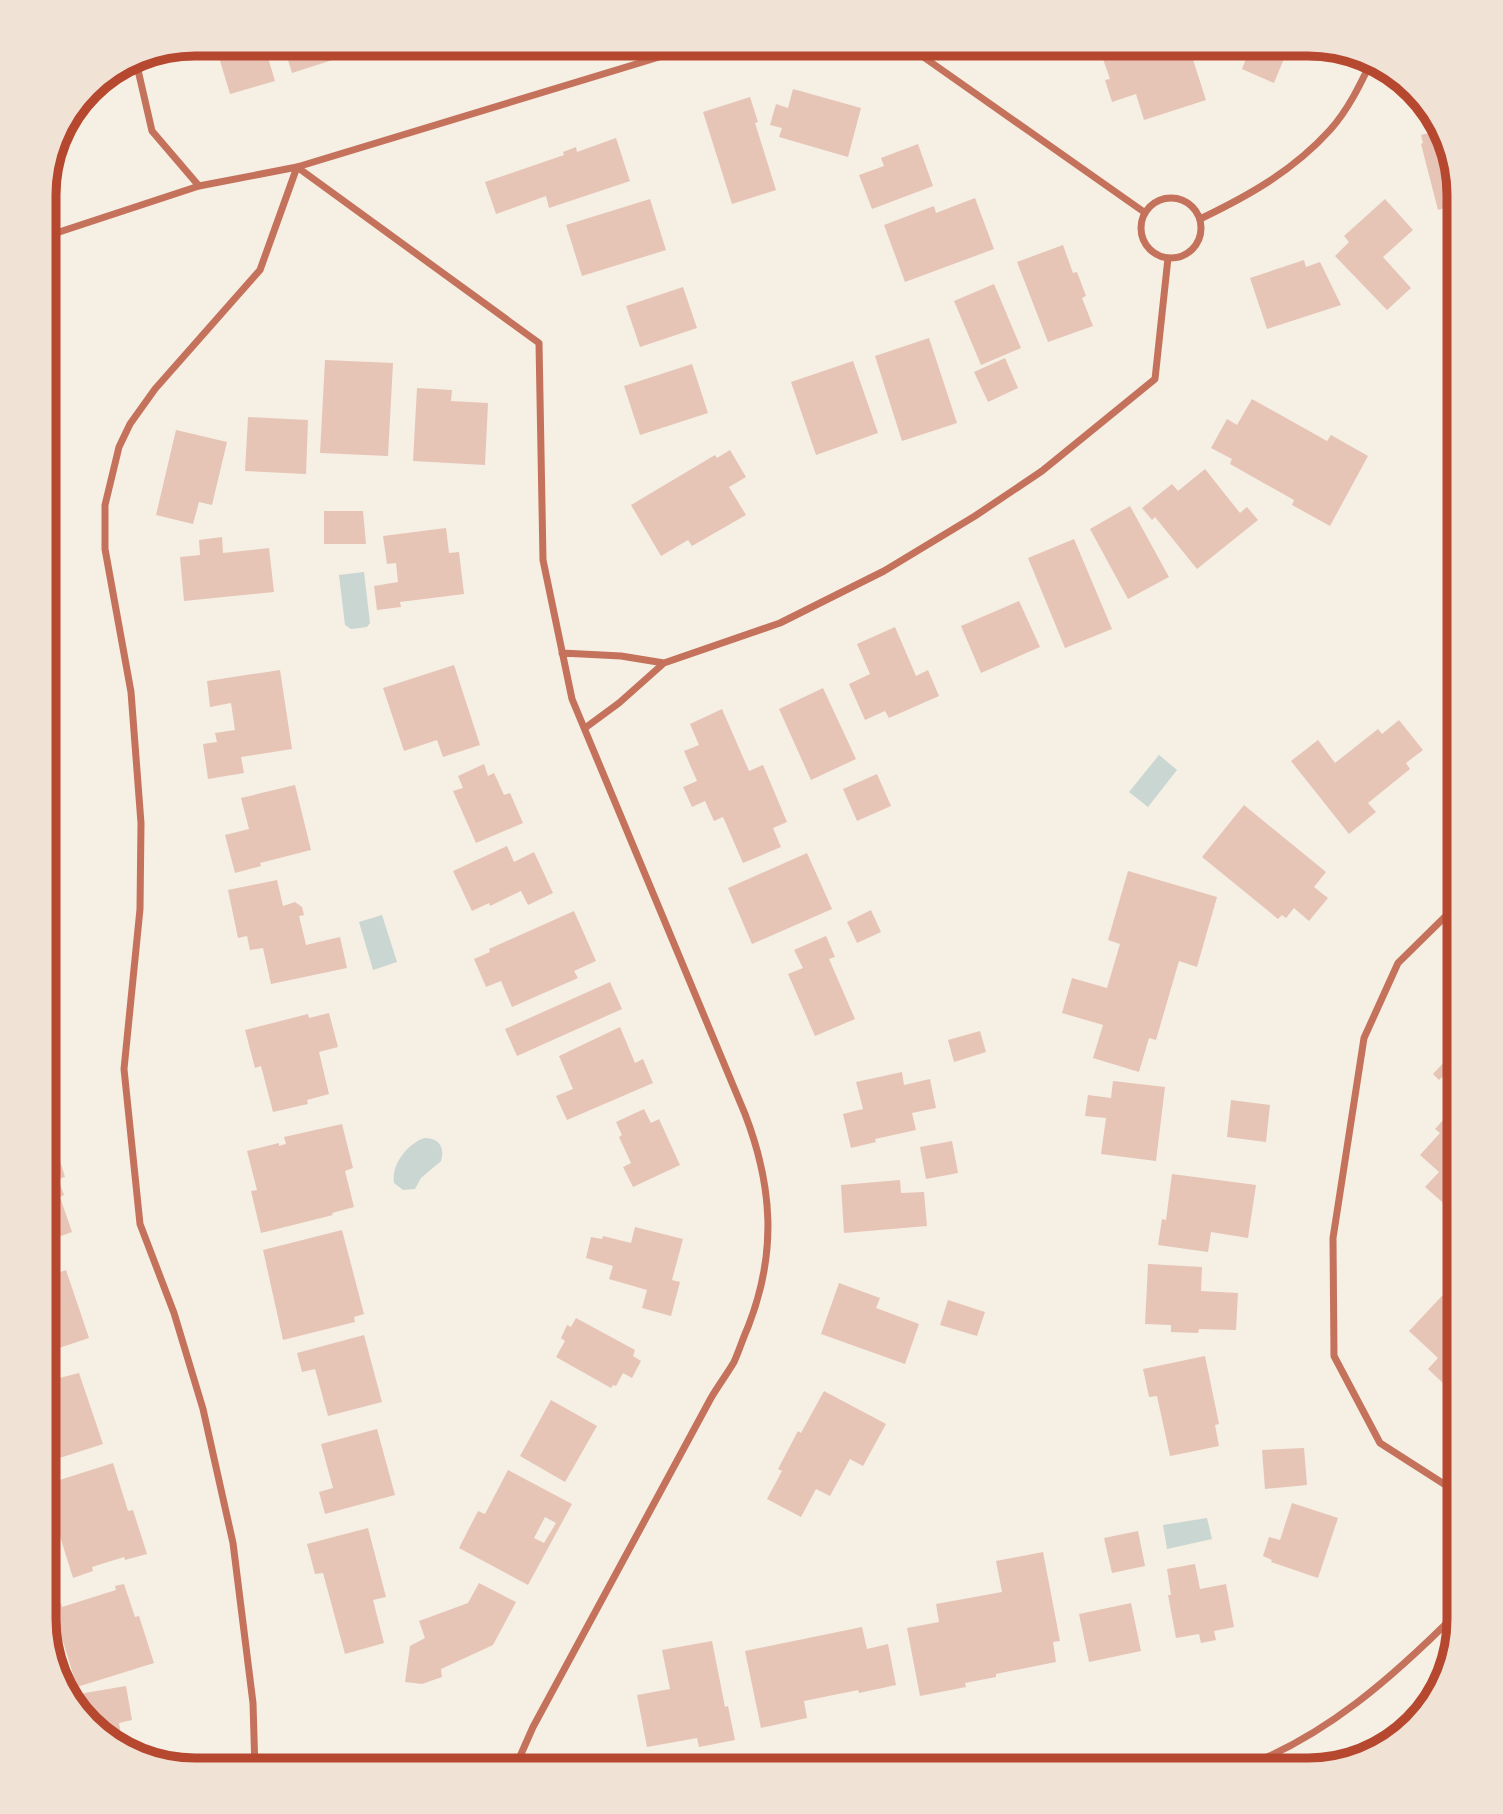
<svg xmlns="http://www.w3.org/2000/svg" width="1503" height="1814" font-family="Montserrat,sans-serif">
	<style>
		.water { fill: #c9d6d2 }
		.building { fill: #e6c5b7; fill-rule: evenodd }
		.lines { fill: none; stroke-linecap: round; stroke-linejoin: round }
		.minor { stroke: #c5725c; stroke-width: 7 }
		.rim { fill: none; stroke: #b5482f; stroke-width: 9 }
	</style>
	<rect width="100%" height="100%" fill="#f6efe4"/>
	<!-- water -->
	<path class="water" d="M 364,572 L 370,623 L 367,627 L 351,629 L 345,625 L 339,575 Z
		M 1159,755 L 1177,770 L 1148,807 L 1129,792 Z
		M 382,915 L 397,962 L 373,970 L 359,922 Z
		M 424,1138 C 439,1138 445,1147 441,1161 L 421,1178 L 415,1189 L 403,1190 L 394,1183 C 391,1164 408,1144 424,1138 Z
		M 1207,1518 L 1212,1539 L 1167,1549 L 1163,1525 Z"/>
	<!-- building -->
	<path class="building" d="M 215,44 L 264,44 L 275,81 L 230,94 Z
		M 283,44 L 372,44 L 373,47 L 292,73 Z
		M 1035,44 L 1075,44 L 1040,56 Z
		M 1149,44 L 1188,44 L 1206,100 L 1144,120 L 1136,94 L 1112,102 L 1105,80 L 1110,79 L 1103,59 Z
		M 1217,44 L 1290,44 L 1274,83 L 1242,69 L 1246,59 L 1215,47 Z
		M 793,89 L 861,108 L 848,157 L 779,137 L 782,128 L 770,125 L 776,104 L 788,108 Z
		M 750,97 L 758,122 L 755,123 L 776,190 L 732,204 L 703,112 Z
		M 1440,130 L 1459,195 L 1459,204 L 1438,210 L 1421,144 L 1423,143 L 1421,135 Z
		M 616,138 L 630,181 L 549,208 L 546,196 L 496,214 L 485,182 L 564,155 L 563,152 L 576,147 L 577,152 Z
		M 918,144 L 933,186 L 872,209 L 859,175 L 884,166 L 881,158 Z
		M 975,198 L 994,249 L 905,282 L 884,225 L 934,206 L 936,213 Z
		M 650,199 L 666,250 L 582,276 L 566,225 Z
		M 1385,199 L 1413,230 L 1383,257 L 1411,288 L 1387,310 L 1335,256 L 1349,242 L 1344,236 Z
		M 1063,245 L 1073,273 L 1077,272 L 1086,296 L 1082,298 L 1093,326 L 1048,342 L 1017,262 Z
		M 1304,260 L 1306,267 L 1320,262 L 1341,305 L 1267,329 L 1250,278 Z
		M 994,284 L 1021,348 L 981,365 L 954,301 Z
		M 683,287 L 697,328 L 640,347 L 626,306 Z
		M 929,338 L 957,423 L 902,441 L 875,356 Z
		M 1005,358 L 1018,388 L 988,402 L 974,372 Z
		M 325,360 L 393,363 L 388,456 L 320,453 Z
		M 853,361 L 878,433 L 816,455 L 791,382 Z
		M 692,364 L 708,413 L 640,435 L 624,386 Z
		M 417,388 L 452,390 L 451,401 L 488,403 L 485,465 L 413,461 Z
		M 1252,399 L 1327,441 L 1331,435 L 1368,456 L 1330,526 L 1292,505 L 1294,500 L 1230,464 L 1232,459 L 1211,448 L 1227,419 L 1237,425 Z
		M 248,417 L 308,420 L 306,474 L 245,471 Z
		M 176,430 L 227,442 L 212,505 L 199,502 L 193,524 L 156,515 Z
		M 730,450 L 746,477 L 729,487 L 746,515 L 692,546 L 688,540 L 661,556 L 631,505 L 715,455 L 717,458 Z
		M 1205,469 L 1240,513 L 1247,507 L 1258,520 L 1197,569 L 1155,517 L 1152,520 L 1142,508 L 1172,484 L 1178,491 Z
		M 1130,506 L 1169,577 L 1128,599 L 1090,529 Z
		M 324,511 L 363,511 L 366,544 L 324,544 Z
		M 446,528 L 449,553 L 459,552 L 464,594 L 400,602 L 401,607 L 377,610 L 374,586 L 398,582 L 396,563 L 387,564 L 383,536 Z
		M 222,537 L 223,553 L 269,548 L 274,592 L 184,601 L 180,557 L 200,555 L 199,540 Z
		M 1074,539 L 1112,629 L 1065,648 L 1028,558 Z
		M 1019,601 L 1040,647 L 981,673 L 961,626 Z
		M 895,627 L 916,676 L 928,670 L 939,696 L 889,718 L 885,711 L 865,720 L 849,684 L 870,674 L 857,644 Z
		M 454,665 L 480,745 L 443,757 L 437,740 L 404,751 L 383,688 Z
		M 280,670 L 292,749 L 241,757 L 244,773 L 208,779 L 203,744 L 217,742 L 215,733 L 235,730 L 231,703 L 210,707 L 207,681 Z
		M 823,688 L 856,759 L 811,780 L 779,709 Z
		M 722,709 L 749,771 L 763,765 L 787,822 L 773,828 L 781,847 L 743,863 L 723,817 L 714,821 L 705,801 L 692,807 L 683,787 L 697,781 L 684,751 L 699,745 L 690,724 Z
		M 1399,720 L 1423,750 L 1406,763 L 1410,769 L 1368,803 L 1376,812 L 1349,834 L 1291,761 L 1318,740 L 1335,763 L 1378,729 L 1382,734 Z
		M 484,764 L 488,776 L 494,773 L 504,795 L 510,793 L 523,823 L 476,843 L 453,791 L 463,788 L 458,776 Z
		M 877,774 L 891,806 L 857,821 L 843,789 Z
		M 295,785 L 311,850 L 260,863 L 261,866 L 235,873 L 225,835 L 249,829 L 241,798 Z
		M 1244,805 L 1326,872 L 1314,887 L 1328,898 L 1309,921 L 1294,908 L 1286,918 L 1282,915 L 1278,919 L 1202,857 Z
		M 507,846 L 514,862 L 534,852 L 553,893 L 528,905 L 521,891 L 490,906 L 489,903 L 472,911 L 453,871 Z
		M 807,853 L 832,909 L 752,944 L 728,888 Z
		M 1128,871 L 1217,897 L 1197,967 L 1179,961 L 1156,1040 L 1149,1038 L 1139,1072 L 1093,1058 L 1103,1025 L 1062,1013 L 1072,978 L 1107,988 L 1120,944 L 1108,940 Z
		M 277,880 L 283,906 L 295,902 L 302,907 L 304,915 L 299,916 L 306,945 L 340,937 L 347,968 L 271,984 L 263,948 L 250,950 L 247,936 L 238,938 L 228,890 Z
		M 871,910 L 881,932 L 857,943 L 847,922 Z
		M 574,911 L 596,961 L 574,971 L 578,978 L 512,1007 L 501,981 L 486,987 L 474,959 L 490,952 L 489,949 Z
		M 826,936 L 835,957 L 829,959 L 855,1019 L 815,1036 L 788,974 L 803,968 L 794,950 Z
		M 610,982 L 622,1009 L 517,1056 L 505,1029 Z
		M 329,1013 L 338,1047 L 319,1052 L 329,1094 L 307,1100 L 308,1104 L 273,1112 L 261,1066 L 255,1068 L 245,1030 L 308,1014 L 309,1018 Z
		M 620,1027 L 635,1063 L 643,1059 L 653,1083 L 567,1120 L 556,1096 L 573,1089 L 559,1056 Z
		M 1459,1030 L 1459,1093 L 1442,1077 L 1439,1080 L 1433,1074 L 1456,1049 L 1449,1042 Z
		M 980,1031 L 986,1052 L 954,1062 L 948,1040 Z
		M 902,1072 L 904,1085 L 930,1079 L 936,1108 L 912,1113 L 916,1130 L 875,1139 L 876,1142 L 851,1148 L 843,1114 L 863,1109 L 856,1082 Z
		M 1113,1081 L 1165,1087 L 1156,1161 L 1101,1154 L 1106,1118 L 1085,1116 L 1088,1095 L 1111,1098 Z
		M 1231,1100 L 1270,1105 L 1266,1142 L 1227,1137 Z
		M 644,1109 L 651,1123 L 659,1119 L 680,1165 L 633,1187 L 623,1167 L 631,1163 L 619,1137 L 622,1135 L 616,1122 Z
		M 1453,1109 L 1459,1115 L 1459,1195 L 1448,1207 L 1425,1187 L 1439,1172 L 1420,1155 L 1440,1133 L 1435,1129 Z
		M 342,1124 L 353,1168 L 345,1171 L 354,1207 L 332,1213 L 333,1215 L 261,1233 L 251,1191 L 257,1190 L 247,1151 L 279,1143 L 279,1146 L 286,1144 L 284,1137 Z
		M 952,1141 L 958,1173 L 926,1179 L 920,1147 Z
		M 55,1145 L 65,1177 L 58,1179 L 64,1195 L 60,1197 L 72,1232 L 44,1242 L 44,1149 Z
		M 1172,1174 L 1256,1185 L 1248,1238 L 1211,1232 L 1208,1252 L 1158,1245 L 1162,1219 L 1166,1220 Z
		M 900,1180 L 901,1193 L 924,1192 L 927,1226 L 844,1233 L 841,1185 Z
		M 635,1227 L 683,1239 L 672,1280 L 680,1282 L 671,1316 L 642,1308 L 647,1290 L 609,1279 L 613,1266 L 586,1258 L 591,1237 L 602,1239 L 603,1236 L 631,1243 Z
		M 342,1230 L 364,1314 L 354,1317 L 355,1322 L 283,1340 L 263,1250 Z
		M 1148,1264 L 1202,1267 L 1201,1291 L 1238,1293 L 1236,1330 L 1199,1329 L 1198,1333 L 1171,1332 L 1171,1325 L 1145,1324 Z
		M 66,1270 L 89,1338 L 44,1353 L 44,1278 Z
		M 1455,1282 L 1459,1286 L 1459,1398 L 1428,1369 L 1438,1358 L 1409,1331 Z
		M 839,1283 L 880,1298 L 876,1308 L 919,1324 L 905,1364 L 821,1334 Z
		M 948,1300 L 985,1312 L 977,1336 L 940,1325 Z
		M 576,1318 L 635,1350 L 633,1356 L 641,1361 L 632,1378 L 623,1373 L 616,1386 L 613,1385 L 611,1388 L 556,1357 L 565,1341 L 561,1338 L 567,1325 L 571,1327 Z
		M 364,1335 L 382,1402 L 328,1416 L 315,1369 L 302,1372 L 297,1353 Z
		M 1205,1356 L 1219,1424 L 1215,1425 L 1219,1446 L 1170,1456 L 1157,1396 L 1149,1397 L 1143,1369 Z
		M 79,1373 L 103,1444 L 44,1463 L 44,1382 Z
		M 824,1391 L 886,1424 L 863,1466 L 850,1459 L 830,1496 L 816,1489 L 801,1517 L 767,1499 L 782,1471 L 778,1469 L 798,1431 L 801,1433 Z
		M 551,1400 L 597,1426 L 565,1482 L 520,1456 Z
		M 377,1429 L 395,1495 L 325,1514 L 319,1492 L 333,1488 L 321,1444 Z
		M 1304,1448 L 1307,1485 L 1265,1489 L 1262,1450 Z
		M 113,1463 L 128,1511 L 133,1510 L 147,1554 L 125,1560 L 124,1557 L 92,1567 L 93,1571 L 73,1578 L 44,1485 Z
		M 508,1470 L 572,1504 L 528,1585 L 459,1548 L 478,1511 L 485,1514 ZM 545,1517 L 556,1523 L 544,1543 L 534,1538 Z
		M 1292,1503 L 1338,1518 L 1318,1578 L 1271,1562 L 1272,1560 L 1263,1556 L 1269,1537 L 1280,1540 Z
		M 368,1528 L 386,1597 L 373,1600 L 384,1643 L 345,1654 L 323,1573 L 315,1574 L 307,1544 Z
		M 1138,1531 L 1145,1566 L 1112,1573 L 1104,1538 Z
		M 1043,1552 L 1060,1641 L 1053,1642 L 1056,1662 L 996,1674 L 996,1677 L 965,1683 L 966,1687 L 920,1696 L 907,1628 L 939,1622 L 936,1604 L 1002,1592 L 996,1561 Z
		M 1195,1564 L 1200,1589 L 1226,1584 L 1234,1627 L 1214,1631 L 1216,1640 L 1201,1643 L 1199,1634 L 1176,1638 L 1168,1595 L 1171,1595 L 1167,1569 Z
		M 479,1583 L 516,1602 L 493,1645 L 441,1669 L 442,1677 L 422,1684 L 405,1682 L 410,1646 L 425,1638 L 419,1621 L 468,1603 Z
		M 124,1584 L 135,1617 L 139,1616 L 154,1663 L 77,1687 L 52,1606 L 61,1603 L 62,1607 L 116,1590 L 115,1586 Z
		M 1131,1603 L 1141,1651 L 1089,1662 L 1079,1614 Z
		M 862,1627 L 867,1649 L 888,1644 L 896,1685 L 859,1693 L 858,1690 L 804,1701 L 807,1718 L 761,1728 L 745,1651 Z
		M 712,1641 L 725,1707 L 728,1706 L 735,1740 L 699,1747 L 697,1738 L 647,1747 L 637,1695 L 670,1689 L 662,1650 Z
		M 126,1686 L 132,1720 L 119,1723 L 124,1751 L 69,1703 L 67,1696 Z"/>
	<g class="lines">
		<!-- minor -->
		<path class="minor" d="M 905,44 L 1144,212
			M 135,57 L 152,131 L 199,186
			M1141 228a30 30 0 1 1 60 0a30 30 0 1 1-60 0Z
			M 1200,219 C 1248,196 1293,171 1330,130 C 1348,110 1360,85 1372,60
			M 44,237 L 199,186 L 297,167 L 702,44
			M 562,653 L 621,656 L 664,663
			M 585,728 L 619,703 L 664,663 L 780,623 L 884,571 L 975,516 L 1042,471 L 1155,379 L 1168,258
			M 1459,903 L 1398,963 L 1364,1038 L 1333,1238 L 1334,1356 L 1380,1443 L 1444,1484 L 1459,1490
			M 255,1770 L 253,1703 L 233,1543 L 203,1409 L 174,1313 L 140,1224 L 124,1069 L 140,909 L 141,823 L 131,692 L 105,549 L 105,505 L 119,447 L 130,424 L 155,389 L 260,270 L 297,167 L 539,343 L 543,560 L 572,699 L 745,1114 C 773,1187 777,1253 748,1327 C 743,1338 739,1351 734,1362 C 727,1374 718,1386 711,1398 L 533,1727 L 514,1770
			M 1236,1770 C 1325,1738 1393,1677 1459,1611"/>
	</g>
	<!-- crop -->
	<path d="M0 0H1503V1814H0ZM195 56H1308A139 139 0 0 1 1447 195V1619A139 139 0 0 1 1308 1758H195A139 139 0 0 1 56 1619V195A139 139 0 0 1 195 56Z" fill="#f1e2d6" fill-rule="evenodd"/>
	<path class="rim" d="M195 56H1308A139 139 0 0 1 1447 195V1619A139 139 0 0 1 1308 1758H195A139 139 0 0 1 56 1619V195A139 139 0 0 1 195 56Z"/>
</svg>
